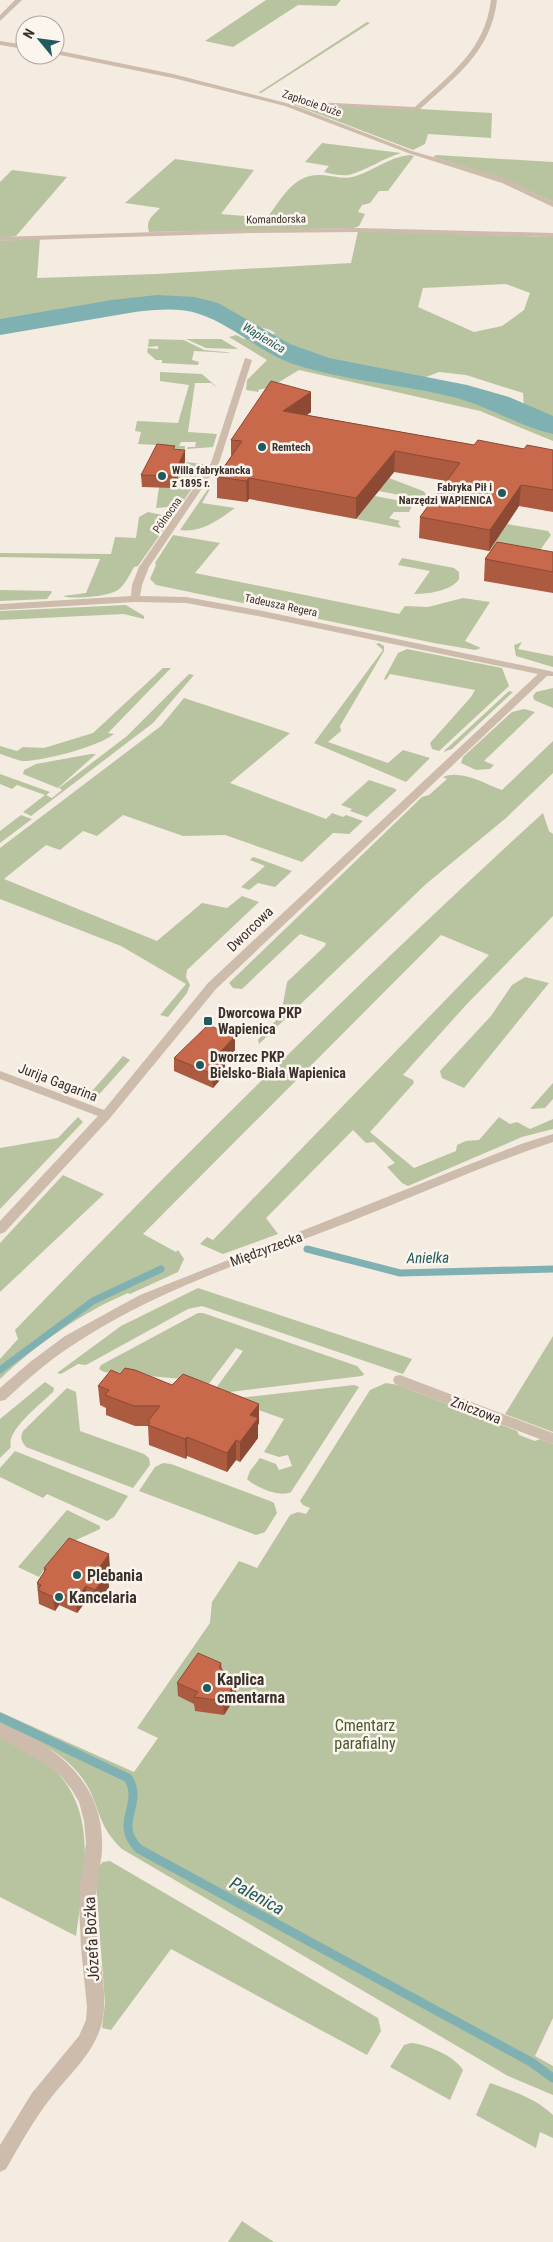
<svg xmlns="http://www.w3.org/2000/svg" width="553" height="2242" font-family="'Roboto Condensed',sans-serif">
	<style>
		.green { fill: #b8c4a0; fill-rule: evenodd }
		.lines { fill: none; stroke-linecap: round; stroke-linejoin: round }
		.stream-far1 { stroke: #7fb0b2; stroke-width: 7 }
		.stream { stroke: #7fb0b2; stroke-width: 9 }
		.river { fill: #7fb0b2; fill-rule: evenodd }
		.minor { fill: #cdbbac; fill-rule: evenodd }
		.wall { fill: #ac5a40 }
		.shaded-wall { fill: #8c4a34 }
		.building { fill: #c8694b; stroke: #8c4a34 }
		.poi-dot { fill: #1f5a5e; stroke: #fbf5ee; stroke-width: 2 }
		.labels { text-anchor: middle; stroke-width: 5; stroke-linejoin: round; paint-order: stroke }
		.far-street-label { font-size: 11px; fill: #3b302b; stroke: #fbf5ee }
		.far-poi-label { font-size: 11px; font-weight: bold; fill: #3b302b; stroke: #fbf5ee; text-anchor: start }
		.far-water-label { font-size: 12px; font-style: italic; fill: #1f5a5e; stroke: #fbf5ee }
		.street-label { font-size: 14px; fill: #3b302b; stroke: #fbf5ee }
		.poi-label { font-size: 14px; font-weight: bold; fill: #3b302b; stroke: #fbf5ee; text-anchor: start }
		.water-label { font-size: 15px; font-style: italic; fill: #1f5a5e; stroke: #fbf5ee }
		.near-poi-label { font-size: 16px; font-weight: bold; fill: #3b302b; stroke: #fbf5ee; text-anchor: start }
		.near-park-label { font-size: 16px; fill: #4a5a2e; stroke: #fbf5ee }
		.near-street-label { font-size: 16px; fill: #3b302b; stroke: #fbf5ee }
		.near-water-label { font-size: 18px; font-style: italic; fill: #1f5a5e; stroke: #fbf5ee }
	</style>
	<rect width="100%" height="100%" fill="#f4ebe1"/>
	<!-- green -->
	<path class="green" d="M 266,0 L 341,0 L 336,6 L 298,5 L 233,47 L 205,41 Z
		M 367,22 L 370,23 L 261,93 L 258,93 Z
		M 308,103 L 492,113 L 491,138 L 428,134 L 425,144 L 413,150 L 295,105 Z
		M 322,143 L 401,153 C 384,158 365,171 349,175 C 341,176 332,174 324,172 L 329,166 L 305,162 Z
		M 410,155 L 414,156 L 388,191 L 379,191 L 370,203 L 362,205 L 358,212 L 365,214 L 359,226 L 354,228 L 149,232 C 145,220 153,216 160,208 L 125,203 L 175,159 L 254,170 L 221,214 L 267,218 C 282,198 294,173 322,175 C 334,176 345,180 356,176 C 375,170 389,157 410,155 Z
		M 436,155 L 553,162 L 553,202 L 508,180 L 433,157 Z
		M 12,170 L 67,177 L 16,236 L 0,238 L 0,182 Z
		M 358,231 L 553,237 L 553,421 L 524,408 L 523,393 L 466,375 L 439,372 L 421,379 L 346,366 L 315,359 L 275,341 L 272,337 L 275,333 C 267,327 259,328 251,325 C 234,318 220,307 202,303 C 145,291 59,317 0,325 L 0,241 L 40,238 L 37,278 L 156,274 L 351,263 ZM 506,284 L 530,293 L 524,310 L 502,326 L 474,332 L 418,307 L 423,288 Z
		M 236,335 L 244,339 L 249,337 L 285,358 L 298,362 L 473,397 L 553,431 L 553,441 L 480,411 L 299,370 L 271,387 L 258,390 L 259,392 L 246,390 L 247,380 L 267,360 L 229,337 Z
		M 149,339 L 184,340 L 204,350 L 235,353 L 194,351 L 192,360 L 199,362 L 198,365 L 162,363 L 162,360 L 156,360 L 147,352 L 148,348 L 158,349 L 158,346 L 148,347 Z
		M 186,339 L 221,339 L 238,349 L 206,348 Z
		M 160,372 L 202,374 L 218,388 L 211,383 L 195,383 L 188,432 L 217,434 L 213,447 L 187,449 L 188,447 L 195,447 L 196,442 L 181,442 L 179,446 L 185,446 L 185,449 L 156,448 L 156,445 L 138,444 L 141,432 L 135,431 L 137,421 L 178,423 L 189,385 L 160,381 Z
		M 187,462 L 208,465 L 180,506 L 156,508 L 159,487 L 175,482 Z
		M 389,478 L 423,491 L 427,495 L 411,497 L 378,491 Z
		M 208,489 L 210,489 L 202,503 L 235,508 C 219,520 201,533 180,530 Z
		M 375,496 L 406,502 L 412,506 L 409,512 L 394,512 L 389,518 L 400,521 L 398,523 L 401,528 L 356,519 Z
		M 148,512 L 162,515 L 169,522 L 138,566 L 134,567 C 130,574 125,585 118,590 C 110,596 72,600 63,596 L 86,593 L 100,559 L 0,557 L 0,553 L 111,554 L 115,537 L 136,538 L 139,517 Z
		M 507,524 L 548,531 L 551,535 L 535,557 L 489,551 Z
		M 173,535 L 220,543 L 195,573 L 399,614 L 405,606 L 428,607 L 463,598 L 490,602 L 465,641 L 481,648 L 475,650 L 434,643 L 156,585 L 150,579 L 156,565 L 155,563 Z
		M 402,558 L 454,568 L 459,572 L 459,579 C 452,591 427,594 414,594 L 430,571 L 398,565 Z
		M 0,590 L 51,591 L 52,592 L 47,599 L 0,601 Z
		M 126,605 L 144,616 L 144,619 L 124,614 L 0,620 L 0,611 Z
		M 522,642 L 518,649 L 553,656 L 553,667 L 516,656 L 514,645 Z
		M 379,643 L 384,646 L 384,651 L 340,726 L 341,731 L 328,742 L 388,763 L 403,750 L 430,758 L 406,782 L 314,743 L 383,650 L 376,644 Z
		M 407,649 L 502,668 L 509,686 L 439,751 L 432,749 L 430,743 L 471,697 L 475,690 L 390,674 L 386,680 L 384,679 L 398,653 Z
		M 163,668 L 171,668 L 108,733 L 114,734 C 97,747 49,759 27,761 C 19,762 8,756 0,754 L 0,746 L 17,751 L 23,747 L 44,748 L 93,733 Z
		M 189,674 L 194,675 L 153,723 L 31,816 L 23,812 L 45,795 L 17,785 L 12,789 L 0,784 L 0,774 L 50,792 L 46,795 L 52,798 L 62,790 L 59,788 L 127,736 Z
		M 553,688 L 553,708 L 534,700 L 533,696 L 536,692 Z
		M 509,691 L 513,692 L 452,749 L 443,752 Z
		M 184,698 L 290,733 L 230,783 L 326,819 L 332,813 L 343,817 L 346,815 L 363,821 L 349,834 L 333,833 L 302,862 L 225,835 L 183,836 L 123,815 L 97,836 L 83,831 L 60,850 L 46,845 L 4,879 L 157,941 L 202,903 L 227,908 L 242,896 L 259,902 L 187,970 L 186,977 L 190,985 L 187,993 L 168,1017 L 160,1015 L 186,984 L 121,946 L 0,899 L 0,848 L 161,726 Z
		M 524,709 L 535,712 L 484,761 L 494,765 L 490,769 L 476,770 L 461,763 L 463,757 L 512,712 Z
		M 553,741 L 553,773 L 506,818 L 426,884 L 259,1044 L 258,1040 L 277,1019 L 282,1009 L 287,982 L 325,946 L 326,943 L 300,934 L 242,989 L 233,988 L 229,983 L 422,797 L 429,795 L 447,779 L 443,777 C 461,769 485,784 502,790 Z
		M 91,754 L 96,754 L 58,788 L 23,774 L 24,770 L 36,764 Z
		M 369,780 L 396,789 L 396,791 L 367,817 L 350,811 L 352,809 L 341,805 Z
		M 543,813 L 549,831 L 553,834 L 553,916 L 466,1005 L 403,1075 L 413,1080 L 414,1083 L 370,1132 L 414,1168 L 456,1151 L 457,1145 L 466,1141 L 479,1140 L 499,1117 L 510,1124 L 517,1122 L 530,1129 L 553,1119 L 553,1129 L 522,1137 L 408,1186 L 402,1183 L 387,1167 L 395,1163 L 374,1142 L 366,1143 L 353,1130 L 266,1218 L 278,1234 L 223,1254 L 200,1244 L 207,1237 L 213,1240 L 489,955 L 441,935 L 143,1234 L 176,1252 L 178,1250 L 184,1259 L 178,1272 L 130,1294 L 128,1293 C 81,1313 37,1344 0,1379 L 0,1359 L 18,1339 L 15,1330 C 186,1153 361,979 543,813 Z
		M 21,815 L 32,819 L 0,843 L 0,831 Z
		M 253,857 C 268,862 278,866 292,871 L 275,887 L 258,883 L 249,890 L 241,887 L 265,866 L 250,860 Z
		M 525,977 L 549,983 L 464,1088 L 442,1078 L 440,1071 L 491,1016 L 512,985 Z
		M 123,1056 L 130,1060 L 94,1100 L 85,1099 Z
		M 553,1083 L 553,1099 L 545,1108 L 530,1109 Z
		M 78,1117 L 83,1122 L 0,1209 L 0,1148 L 58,1138 Z
		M 63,1175 L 104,1194 L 0,1292 L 0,1243 Z
		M 198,1288 L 412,1359 L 403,1374 L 202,1306 L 188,1309 L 86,1365 L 78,1364 L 61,1374 L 57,1373 L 121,1326 Z
		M 198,1313 L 203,1313 L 357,1366 L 364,1374 L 362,1376 L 222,1393 L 216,1388 L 243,1351 L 236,1348 L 208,1385 L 183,1379 L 104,1372 L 99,1369 L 101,1365 Z
		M 553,1336 L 553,1432 L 505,1414 Z
		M 45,1382 L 54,1388 L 53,1392 C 42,1403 5,1431 11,1447 L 0,1458 L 0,1419 Z
		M 386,1383 L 398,1385 L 517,1431 L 519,1435 L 535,1441 L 540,1439 L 553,1444 L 553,2018 L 535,2056 L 553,2066 L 553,2095 L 508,2076 L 122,1849 C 100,1828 101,1814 89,1789 C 70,1753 34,1740 0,1724 L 0,1712 L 134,1772 L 158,1738 L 137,1728 L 210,1623 L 212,1602 L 239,1561 L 257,1568 L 290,1515 L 298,1512 L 306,1514 L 310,1508 L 303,1505 L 300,1501 L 370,1390 Z
		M 354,1385 L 359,1387 L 291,1492 C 281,1498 255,1487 247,1479 L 250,1471 L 260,1458 L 276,1464 L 279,1470 L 292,1466 L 288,1455 L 279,1457 L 264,1452 L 284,1419 L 235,1402 L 238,1398 Z
		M 67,1388 L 76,1392 L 80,1431 L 144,1454 L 149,1458 L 150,1465 L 133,1488 L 26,1447 C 21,1441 20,1438 23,1431 Z
		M 15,1451 L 20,1453 L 128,1496 L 114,1517 L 107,1521 L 47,1494 L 43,1498 L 0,1477 L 0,1468 Z
		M 163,1463 L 171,1464 L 270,1501 L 274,1503 L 277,1513 L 265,1532 L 256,1535 L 139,1491 L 155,1467 Z
		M 67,1510 L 100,1526 L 100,1529 L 61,1547 L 39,1577 L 18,1567 Z
		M 0,1738 C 19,1746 42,1755 56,1771 C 99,1816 83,1880 76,1936 L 0,1897 Z
		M 110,1861 L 378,2018 L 381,2031 L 367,2055 L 171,1949 L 111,2030 L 102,2028 L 105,2003 L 96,1886 L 98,1867 L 103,1862 Z
		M 411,2043 C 426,2044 455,2056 463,2070 L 450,2100 L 390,2067 L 404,2045 Z
		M 490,2083 C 512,2091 536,2098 553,2115 L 553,2138 L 540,2132 L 536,2148 L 476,2115 Z
		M 242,2221 L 274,2242 L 228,2242 Z"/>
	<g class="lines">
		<!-- stream-far1 -->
		<path class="stream-far1" d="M 307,1249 L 400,1273 L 553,1269
			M 0,1370 L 93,1301 L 161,1269"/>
		<!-- stream -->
		<path class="stream" d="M 0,1717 L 128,1778 C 145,1804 112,1823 139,1849 L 531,2062 L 553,2078"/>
		<!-- river -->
		<path class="river" d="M 157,295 L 195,297 L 218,303 L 290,344 L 329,358 L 467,385 L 509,397 L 553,416 L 553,434 C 519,426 488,406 453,397 C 400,384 345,381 293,364 C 259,352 233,325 199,314 C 179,307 155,310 135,312 L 0,335 L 0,319 L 112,300 Z"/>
		<!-- minor -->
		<path class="minor" d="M 15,0 L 22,0 L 0,21 L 0,15 Z
			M 491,0 L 497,0 C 491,52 455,77 419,110 L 293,105 L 412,151 L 508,179 L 553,202 L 553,207 L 502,183 L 408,153 L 285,106 L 173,78 L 55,54 L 55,50 L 173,74 L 290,104 L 293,101 L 415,107 C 450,75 485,50 491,0 Z
			M 0,41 L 25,45 L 25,49 L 0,45 Z
			M 358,228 L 553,233 L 553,237 L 358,232 L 251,233 L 0,241 L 0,237 L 251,229 Z
			M 245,358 L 252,360 L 219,463 L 149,567 L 142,585 L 140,596 L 186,597 L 258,610 L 550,671 L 553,672 L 553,676 L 547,676 L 216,989 L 110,1118 L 5,1232 L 0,1234 L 0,1221 L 98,1116 L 0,1079 L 0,1071 L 104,1110 L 208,983 L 538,674 L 258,616 L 186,603 L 135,602 L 0,610 L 0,604 L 131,596 L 132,585 L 139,567 L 211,463 Z
			M 553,1134 L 553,1142 C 484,1165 416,1196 349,1222 C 257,1258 159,1288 76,1343 C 50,1359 28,1379 5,1400 L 0,1401 L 0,1388 L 30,1362 L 65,1336 L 140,1295 L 521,1144 Z
			M 400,1375 L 553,1433 L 553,1444 L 395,1384 L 393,1380 L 395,1376 Z
			M 0,1724 C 57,1744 105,1784 102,1849 C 102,1860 98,1871 97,1882 C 95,1898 96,1915 97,1931 C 99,1962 111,2003 99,2032 C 89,2058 67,2077 50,2099 C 33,2121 20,2145 6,2169 L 0,2172 L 0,2145 L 32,2093 L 79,2036 L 86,2020 L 87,2007 L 81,1948 L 79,1904 L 80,1883 L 86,1843 L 84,1821 L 79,1802 L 72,1790 L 61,1776 L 47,1765 L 0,1738 Z"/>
	</g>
	<!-- wall -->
	<path class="wall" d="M 311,392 L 311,412 L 307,415 L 474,445 L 524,449 L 553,450 L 553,512 L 519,506 L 489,551 L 419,538 L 420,517 L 446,481 L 394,472 L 356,519 L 249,499 L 247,502 L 217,498 L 217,477 L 231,457 L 231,440 Z
		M 175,449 L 185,462 L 173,488 L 142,487 L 141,475 Z
		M 553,552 L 553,593 L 484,581 L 485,559 Z
		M 235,1050 L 225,1061 L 225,1074 L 213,1088 L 174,1071 L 174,1058 Z
		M 120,1374 L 259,1404 L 259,1423 L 258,1425 L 258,1438 L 240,1462 L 236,1460 L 227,1472 L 187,1456 L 186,1459 L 149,1445 L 148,1426 L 135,1426 L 106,1415 L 106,1408 L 100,1405 L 98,1386 Z
		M 44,1568 L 110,1568 L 106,1573 L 109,1587 L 96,1604 L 87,1600 L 77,1613 L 59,1605 L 55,1611 L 39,1604 L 37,1583 L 44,1572 Z
		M 221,1663 L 222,1669 L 236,1696 L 224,1715 L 195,1711 L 194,1704 L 178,1696 L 177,1683 Z"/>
	<!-- shaded-wall -->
	<path class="shaded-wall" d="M 311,392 L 311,412 L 283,431 L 283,411 Z
		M 185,450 L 185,462 L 173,488 L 173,476 Z
		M 395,451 L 394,472 L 356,519 L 356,498 Z
		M 249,478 L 249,499 L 247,502 L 246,481 Z
		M 521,485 L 519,506 L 489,551 L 490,530 Z
		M 235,1036 L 235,1050 L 215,1070 L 215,1057 Z
		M 225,1061 L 225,1074 L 213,1088 L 212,1074 Z
		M 259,1404 L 259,1423 L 258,1425 L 258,1438 L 240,1462 L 240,1442 L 250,1415 Z
		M 187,1437 L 187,1456 L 186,1459 L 185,1439 Z
		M 236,1440 L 236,1460 L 227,1472 L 227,1453 Z
		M 109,1554 L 110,1568 L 99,1583 L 98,1569 Z
		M 108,1573 L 109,1587 L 96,1604 L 95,1590 Z
		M 86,1586 L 87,1600 L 77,1613 L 76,1599 Z
		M 58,1592 L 59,1605 L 55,1611 L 53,1597 Z
		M 236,1682 L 236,1696 L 224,1715 L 223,1701 Z"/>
	<!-- building -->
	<path class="building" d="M 271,381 L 311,392 L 283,411 L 474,445 L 478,440 L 524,449 L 527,445 L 553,450 L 553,490 L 521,485 L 490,530 L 420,517 L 460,463 L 395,451 L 356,498 L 249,478 L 246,481 L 217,477 L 242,441 L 231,440 Z
		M 157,444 L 175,446 L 173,449 L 185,450 L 173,476 L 141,475 Z
		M 497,542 L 553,552 L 553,572 L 485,559 Z
		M 208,1025 L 235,1036 L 215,1057 L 225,1061 L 212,1074 L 174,1058 Z
		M 125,1368 L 135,1370 L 172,1385 L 183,1374 L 259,1404 L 250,1415 L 258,1418 L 240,1442 L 236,1440 L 227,1453 L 187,1437 L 185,1439 L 148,1425 L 150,1422 L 148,1421 L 160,1406 L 134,1406 L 105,1395 L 109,1390 L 98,1386 L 111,1370 L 120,1374 Z
		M 69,1538 L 109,1554 L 98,1569 L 108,1573 L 95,1590 L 86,1586 L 76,1599 L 58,1592 L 53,1597 L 38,1590 L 41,1585 L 37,1583 L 46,1569 L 44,1568 Z
		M 198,1653 L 221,1663 L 219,1667 L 236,1682 L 223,1701 L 194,1697 L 198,1692 L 177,1683 Z"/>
	<!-- markers -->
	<g class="poi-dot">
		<circle cx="262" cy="447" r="5"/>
		<circle cx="162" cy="476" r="5"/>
		<circle cx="502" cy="493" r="5"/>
		<rect x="203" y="1016" width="10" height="10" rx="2.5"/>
		<circle cx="200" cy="1065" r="5"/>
		<circle cx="77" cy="1575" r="5"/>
		<circle cx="59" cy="1597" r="5"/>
		<circle cx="207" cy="1688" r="5"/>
	</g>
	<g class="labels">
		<!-- far-street labels -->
		<g class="far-street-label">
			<text transform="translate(312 103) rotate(19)" y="4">Zapłocie Duże</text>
			<text transform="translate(276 219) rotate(-1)" y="4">Komandorska</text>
			<text transform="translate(167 515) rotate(-55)" y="4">Północna</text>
			<text transform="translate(281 605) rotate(12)" y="4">Tadeusza Regera</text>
		</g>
		<!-- far-poi labels -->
		<g class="far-poi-label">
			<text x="272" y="451">Remtech</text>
			<text x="172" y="474">Willa fabrykancka<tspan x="172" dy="13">z 1895 r.</tspan></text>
			<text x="492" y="491" text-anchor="end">Fabryka Pił i<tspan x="492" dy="13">Narzędzi WAPIENICA</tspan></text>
		</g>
		<!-- far-water labels -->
		<g class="far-water-label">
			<text transform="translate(264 338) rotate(31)" y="4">Wapienica</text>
		</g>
		<!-- street labels -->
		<g class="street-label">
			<text transform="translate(250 929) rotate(-44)" y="5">Dworcowa</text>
			<text transform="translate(58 1082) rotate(21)" y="5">Jurija Gagarina</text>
			<text transform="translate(266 1249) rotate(-20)" y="5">Międzyrzecka</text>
			<text transform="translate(476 1410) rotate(21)" y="5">Zniczowa</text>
		</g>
		<!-- poi labels -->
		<g class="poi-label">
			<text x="218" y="1018">Dworcowa PKP<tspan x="218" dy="16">Wapienica</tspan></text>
			<text x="210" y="1062">Dworzec PKP<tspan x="210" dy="16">Bielsko-Biała Wapienica</tspan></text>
		</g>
		<!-- water labels -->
		<g class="water-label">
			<text transform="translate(428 1258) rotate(-1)" y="5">Anielka</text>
		</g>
		<!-- near-poi labels -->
		<g class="near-poi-label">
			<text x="87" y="1581">Plebania</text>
			<text x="69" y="1603">Kancelaria</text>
			<text x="217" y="1685">Kaplica<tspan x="217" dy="18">cmentarna</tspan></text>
		</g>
		<!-- near-park labels -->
		<g class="near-park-label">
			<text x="365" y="1731">Cmentarz<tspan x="365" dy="18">parafialny</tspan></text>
		</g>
		<!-- near-street labels -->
		<g class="near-street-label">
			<text transform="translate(91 1939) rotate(-93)" y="6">Józefa Bożka</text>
		</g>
		<!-- near-water labels -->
		<g class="near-water-label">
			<text transform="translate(257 1896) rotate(29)" y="6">Palenica</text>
		</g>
	</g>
	<!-- north arrow -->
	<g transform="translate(40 40) rotate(299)"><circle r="24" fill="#fbf5ee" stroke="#aea6a0"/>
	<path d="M0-4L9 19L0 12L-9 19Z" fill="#1f5a5e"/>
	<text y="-8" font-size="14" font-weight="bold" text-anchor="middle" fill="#3b302b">N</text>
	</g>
</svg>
